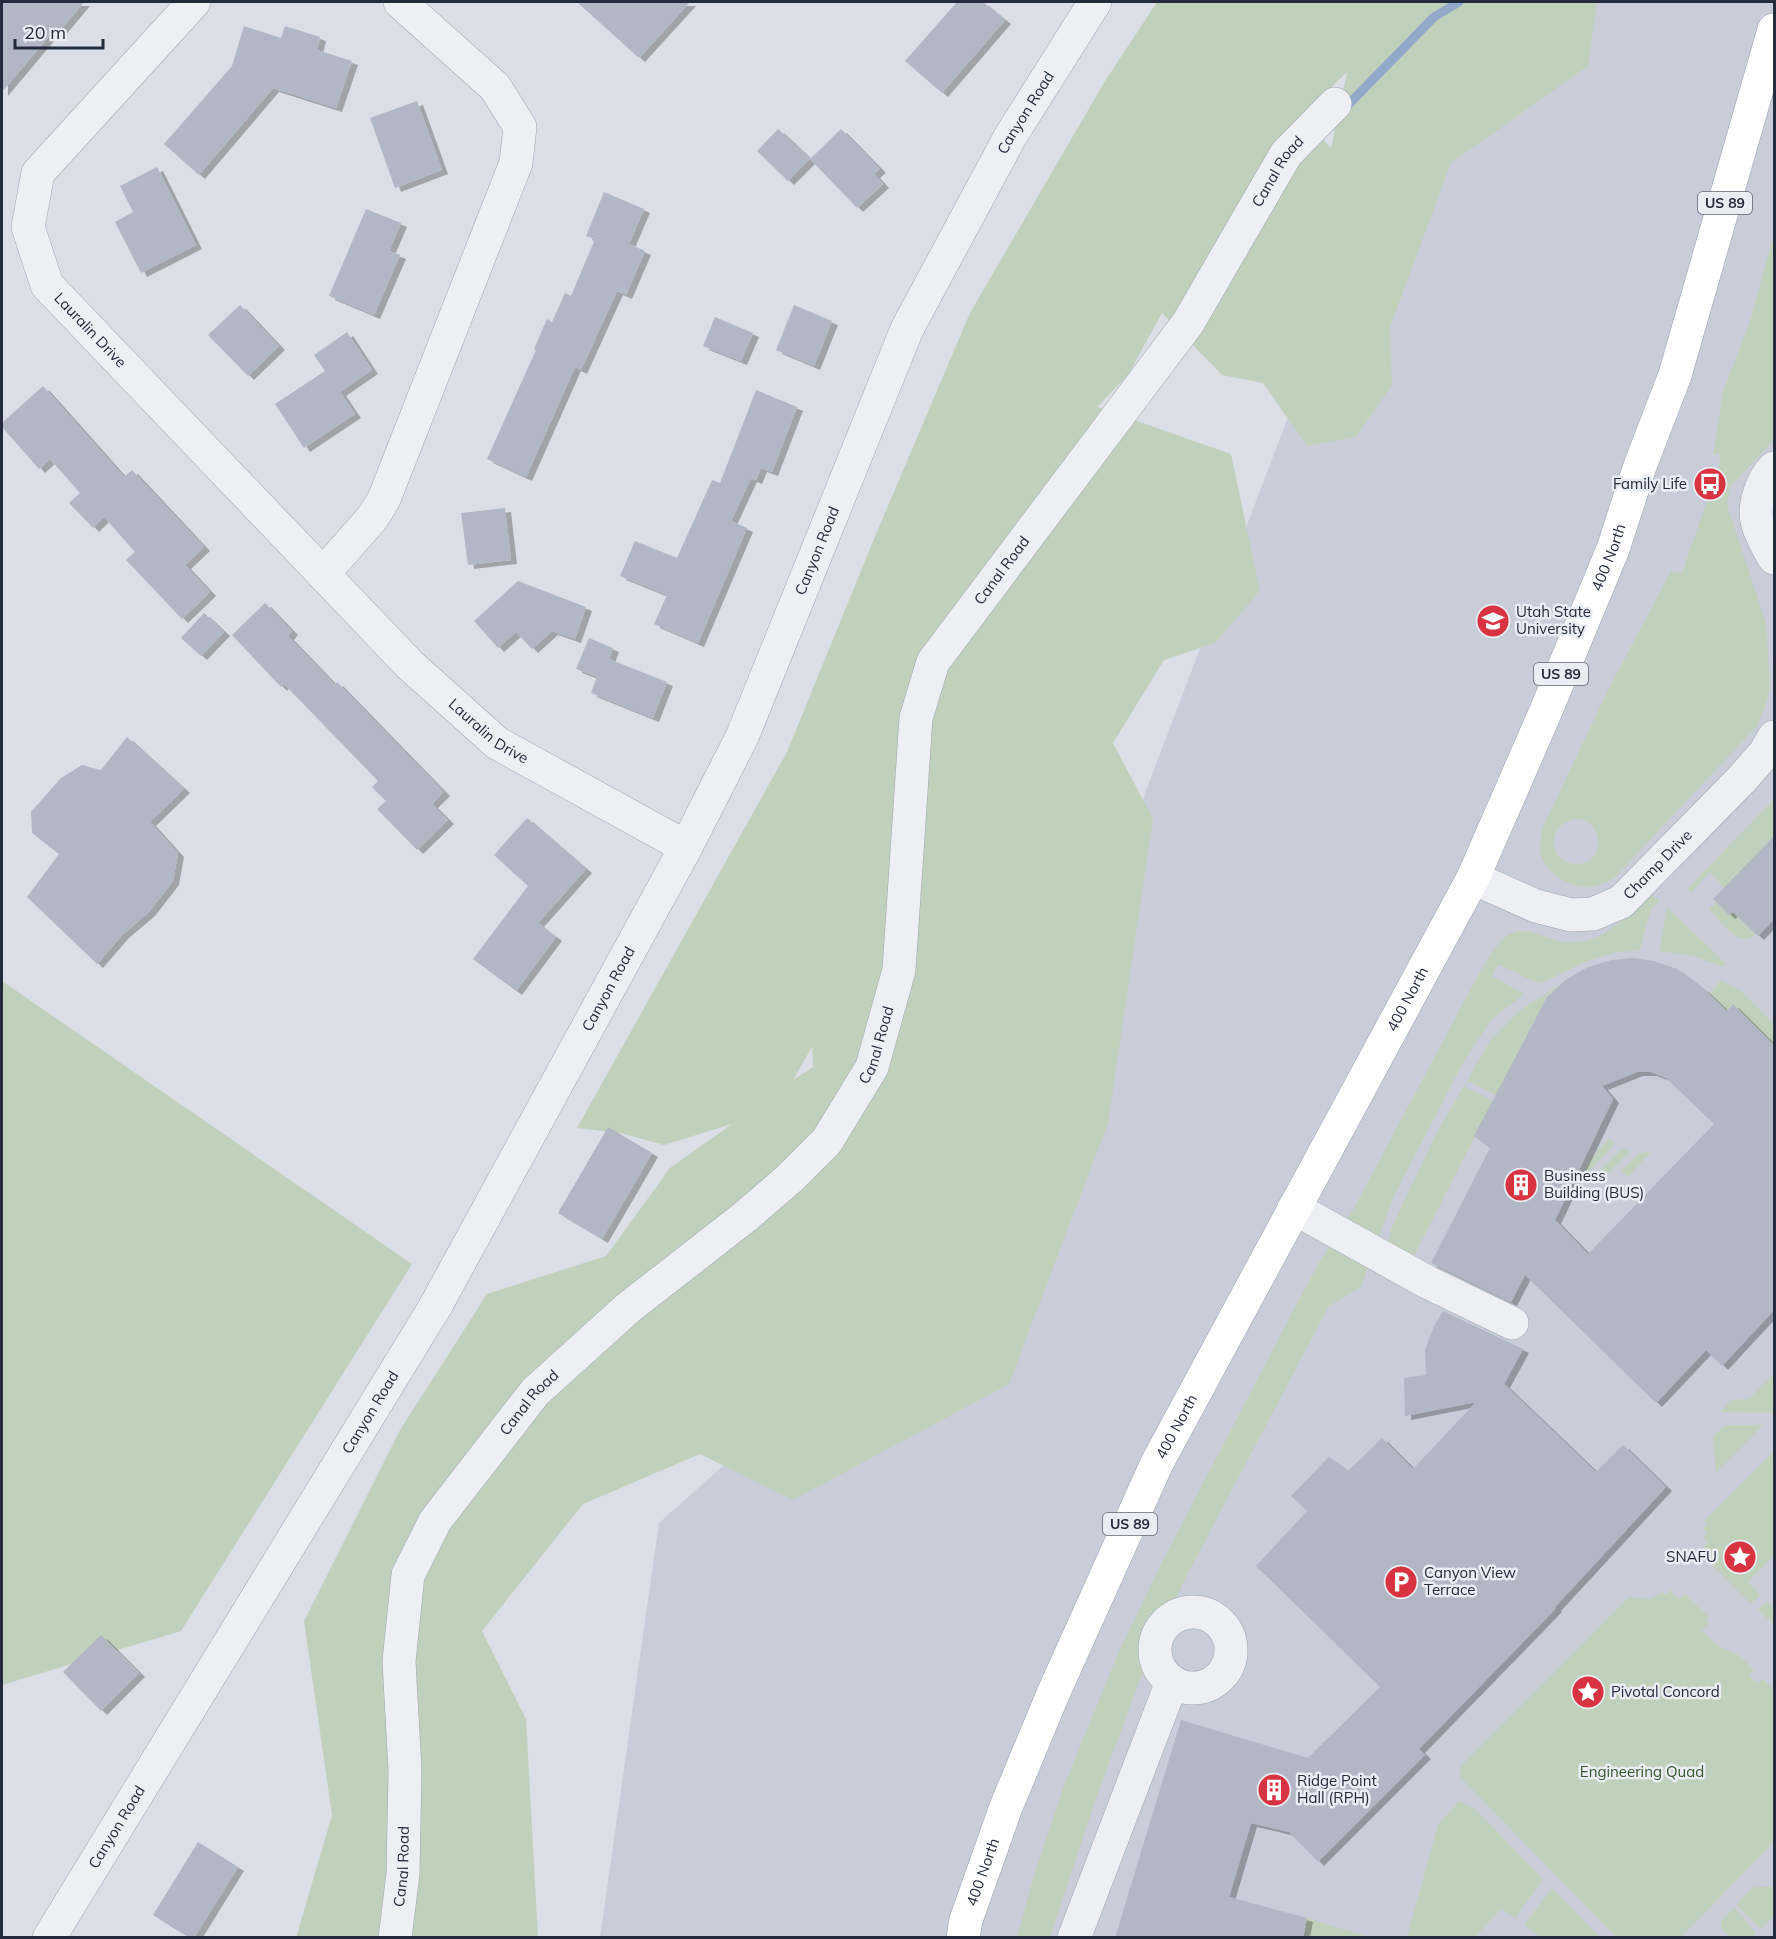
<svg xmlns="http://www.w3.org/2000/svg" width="1776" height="1939" font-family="Mulish,sans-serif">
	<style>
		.built { fill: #c8cdd9 }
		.green { fill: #bfd1bb; fill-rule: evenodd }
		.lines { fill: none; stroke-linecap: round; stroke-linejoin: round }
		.stream { stroke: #92a9ca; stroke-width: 9 }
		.building { fill: #b1b7c4; fill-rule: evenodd; filter: url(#shadow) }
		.minor-casing { stroke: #a0a5b1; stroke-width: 34 }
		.major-casing { stroke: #99a2b3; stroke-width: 34 }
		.minor { stroke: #edeff5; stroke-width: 33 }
		.major { stroke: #fff; stroke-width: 33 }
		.labels { text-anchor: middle; stroke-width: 5; stroke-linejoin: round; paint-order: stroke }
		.shield { fill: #eaedf4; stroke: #5f6574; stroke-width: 1.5 }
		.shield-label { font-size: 14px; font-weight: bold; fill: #242b3d }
		.street-label { font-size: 15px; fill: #242b3d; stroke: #eaedf4 }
		.poi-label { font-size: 15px; fill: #242b3d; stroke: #eaedf4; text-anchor: start }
		.park-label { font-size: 15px; fill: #355a30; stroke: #eaedf4 }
	</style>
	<defs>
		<filter id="shadow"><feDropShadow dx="6" dy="4" stdDeviation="0" flood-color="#0004"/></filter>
	</defs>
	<rect width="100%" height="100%" fill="#dbdee7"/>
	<!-- built -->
	<path class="built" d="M 1446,2 L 1774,2 L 1774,1937 L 600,1938 L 659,1523 L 975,1240 Z"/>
	<!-- green -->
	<path class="green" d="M 1157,2 L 1597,2 L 1588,66 L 1451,163 L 1390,327 L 1392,385 L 1356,437 L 1307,446 L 1263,383 L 1222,375 L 1162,313 L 1128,375 L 1097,407 L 1231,454 L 1260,591 L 1215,643 L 1164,660 L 1113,743 L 1153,819 L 1108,1123 L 1009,1384 L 793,1500 L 700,1454 L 583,1504 L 482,1631 L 526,1719 L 538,1937 L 296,1938 L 332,1815 L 304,1621 L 400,1430 L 487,1294 L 606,1256 L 670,1168 L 732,1124 L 664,1145 L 620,1133 L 577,1128 L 787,752 L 876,534 L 970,313 L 1105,81 ZM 1346,73 L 1347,73 L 1331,148 L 1301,116 ZM 812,1047 L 813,1067 L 793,1080 Z
		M 1774,234 L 1774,440 L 1730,487 L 1727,505 L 1766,623 L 1770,687 L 1766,705 L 1756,727 L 1613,879 C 1604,883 1596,887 1586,887 C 1568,887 1544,871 1540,852 C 1539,845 1541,837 1542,829 L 1608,690 L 1671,571 L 1682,573 L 1720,463 L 1719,453 L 1713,455 L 1723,392 L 1750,321 ZM 1577,819 C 1606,821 1605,865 1576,864 C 1547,863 1546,822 1577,819 Z
		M 1774,799 L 1774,836 L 1725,888 L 1710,872 L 1691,893 L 1687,889 Z
		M 1650,893 L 1660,901 L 1650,911 L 1640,950 L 1613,953 L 1585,962 L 1542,983 L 1533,981 L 1498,964 L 1492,976 L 1524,994 L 1491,1020 L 1465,1059 L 1393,1198 L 1361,1287 L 1329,1306 L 1186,1577 L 1145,1666 L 1094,1804 L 1050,1937 L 1017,1938 L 1034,1875 L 1064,1786 L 1117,1656 L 1160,1566 L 1283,1330 L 1318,1264 L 1353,1210 L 1481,970 C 1488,959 1494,948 1503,939 C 1519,923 1537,935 1555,940 C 1567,943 1580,943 1592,939 C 1611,934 1635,906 1650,893 Z
		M 1716,902 L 1729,915 L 1733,912 L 1755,934 C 1741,952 1719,919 1709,909 Z
		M 1667,907 L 1726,964 L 1723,967 L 1694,956 L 1659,951 Z
		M 1721,980 L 1742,992 L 1774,1024 L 1774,1045 L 1733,1005 L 1727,1011 L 1710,994 Z
		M 2,981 L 412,1264 L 181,1631 L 2,1685 Z
		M 1564,982 L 1547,997 L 1496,1095 L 1468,1081 L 1465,1087 L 1493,1101 L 1414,1256 L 1388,1246 L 1391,1229 L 1436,1134 L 1490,1041 L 1519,1011 Z
		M 1610,1138 L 1615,1144 L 1580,1181 L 1590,1159 Z
		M 1622,1148 L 1630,1151 L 1604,1178 L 1599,1172 Z
		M 1651,1152 L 1628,1177 L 1621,1171 L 1639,1153 Z
		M 1774,1373 L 1774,1413 L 1720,1412 L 1731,1400 L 1749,1399 Z
		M 1725,1425 L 1763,1425 L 1716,1473 L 1713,1437 Z
		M 1773,1452 L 1774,1453 L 1774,1555 L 1748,1582 L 1760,1595 L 1751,1604 L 1708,1561 L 1712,1556 L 1703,1547 L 1708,1542 L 1703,1537 L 1707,1533 L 1703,1529 L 1707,1524 L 1704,1521 Z
		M 1670,1590 L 1679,1599 L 1685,1594 L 1709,1617 L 1706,1620 L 1709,1623 L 1702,1630 L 1717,1645 L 1740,1656 L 1754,1670 L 1749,1675 L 1757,1683 L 1763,1679 L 1774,1690 L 1772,1696 L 1774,1699 L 1774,1842 L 1681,1937 L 1616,1937 L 1460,1777 L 1461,1766 L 1629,1597 L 1650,1599 L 1662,1592 L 1666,1595 Z
		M 1767,1601 L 1774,1609 L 1774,1625 L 1758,1610 Z
		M 1459,1801 L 1475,1809 L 1543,1879 L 1515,1918 L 1501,1909 L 1475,1937 L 1407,1937 L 1438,1825 Z
		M 1753,1887 L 1774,1887 L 1774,1916 L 1761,1929 L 1736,1905 Z
		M 1552,1888 L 1600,1937 L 1540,1937 L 1524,1925 Z
		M 1734,1907 L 1756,1933 L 1752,1937 L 1730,1937 L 1721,1928 L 1721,1921 Z
		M 1307,1918 L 1369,1937 L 1303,1938 Z"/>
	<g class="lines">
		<!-- stream -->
		<path class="stream" d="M 1343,110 L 1434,17 L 1459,2"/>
	</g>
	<!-- building -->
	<path class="building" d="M 2,2 L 84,2 L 59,32 L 55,29 L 2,92 Z
		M 577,2 L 690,2 L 639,58 Z
		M 957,2 L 983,2 L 1005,20 L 942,93 L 905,61 Z
		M 244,26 L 281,38 L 285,26 L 320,37 L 317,50 L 352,61 L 336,108 L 273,88 L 199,175 L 164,144 L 232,66 Z
		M 417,101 L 442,170 L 395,188 L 370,118 Z
		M 778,129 L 810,159 L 788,181 L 757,151 Z
		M 841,129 L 880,169 L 874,174 L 883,184 L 857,208 L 810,159 Z
		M 157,167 L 196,245 L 141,273 L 115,222 L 133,212 L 120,186 Z
		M 604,192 L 644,209 L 629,244 L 645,251 L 626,295 L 617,291 L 581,370 L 575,367 L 526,477 L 487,459 L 536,350 L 534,349 L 547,319 L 552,322 L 565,293 L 571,296 L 595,239 L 586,236 Z
		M 366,209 L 401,223 L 389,251 L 400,255 L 374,315 L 329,296 Z
		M 240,305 L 279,346 L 248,376 L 208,335 Z
		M 794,305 L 832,321 L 814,366 L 776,350 Z
		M 715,317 L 753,333 L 741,361 L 703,346 Z
		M 347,332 L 372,370 L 340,392 L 355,414 L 304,448 L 275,404 L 325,371 L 314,355 Z
		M 43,386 L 124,477 L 132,470 L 204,547 L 185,565 L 210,592 L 182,619 L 126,560 L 135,552 L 104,517 L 93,528 L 69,503 L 80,493 L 50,459 L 39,469 L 2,427 L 2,423 Z
		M 756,390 L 797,407 L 772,472 L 761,468 L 756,480 L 751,478 L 731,521 L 747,528 L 698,643 L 654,624 L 667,595 L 620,576 L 635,541 L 677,558 L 712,480 L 720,483 Z
		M 505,508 L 511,560 L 468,565 L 461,513 Z
		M 518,581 L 586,607 L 575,639 L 552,631 L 532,649 L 516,632 L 498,648 L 474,621 Z
		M 265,603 L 292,631 L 288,636 L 335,685 L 337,682 L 444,792 L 432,804 L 448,820 L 417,850 L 377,809 L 386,801 L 372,787 L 378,781 L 284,684 L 281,687 L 232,635 Z
		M 204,613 L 224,632 L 201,656 L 181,638 Z
		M 589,638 L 613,648 L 609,659 L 667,682 L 653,718 L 591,693 L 597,677 L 576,669 Z
		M 127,737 L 184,789 L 150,822 L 178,853 L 173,881 L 149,912 L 123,934 L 97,964 L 27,897 L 59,854 L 32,833 L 31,812 L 61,778 L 82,765 L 101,770 Z
		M 527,818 L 586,869 L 538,923 L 556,937 L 516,991 L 473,959 L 528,886 L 494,855 Z
		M 1774,836 L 1774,919 L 1758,936 L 1733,912 L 1729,915 L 1713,899 Z
		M 1633,958 L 1654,961 L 1677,969 L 1705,990 L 1727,1011 L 1733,1004 L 1774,1045 L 1774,1310 L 1722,1366 L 1706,1350 L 1656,1403 L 1525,1275 L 1511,1302 L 1431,1263 L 1490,1148 L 1474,1136 L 1547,997 L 1567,979 L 1588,967 L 1612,960 ZM 1637,1072 L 1651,1072 L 1666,1078 L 1714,1124 L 1588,1254 L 1555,1220 L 1613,1099 L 1602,1086 Z
		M 608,1127 L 652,1153 L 602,1239 L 558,1213 Z
		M 1443,1311 L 1523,1349 L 1504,1384 L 1596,1472 L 1623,1445 L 1666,1487 L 1555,1607 L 1556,1608 L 1419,1749 L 1425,1755 L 1318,1862 L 1289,1832 L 1251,1823 L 1229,1897 L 1307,1918 L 1303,1938 L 1115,1938 L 1181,1720 L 1308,1758 L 1380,1687 L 1256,1566 L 1307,1511 L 1291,1496 L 1329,1457 L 1348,1471 L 1382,1438 L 1413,1469 L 1476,1402 L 1405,1416 L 1404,1378 L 1426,1375 L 1425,1350 L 1434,1326 Z
		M 101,1635 L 139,1673 L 101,1711 L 63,1672 Z
		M 198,1842 L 238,1867 L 194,1938 L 190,1938 L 153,1915 Z"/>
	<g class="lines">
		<defs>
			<g id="minor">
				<path id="s1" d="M 194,2 L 38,173 L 28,227 L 47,285 L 410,665 L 497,743 L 686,847"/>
				<path d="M 1774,468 C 1767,475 1763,483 1760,492 C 1750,520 1761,534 1774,558"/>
				<path d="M 323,574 L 373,517 L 384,499 L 516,163 L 520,127 L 495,87 L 400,2"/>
				<path id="s2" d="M 1473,878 L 1536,906 L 1571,915 L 1593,914 L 1621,902 L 1741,780 L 1764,754 L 1774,737"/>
				<path d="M 1294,1208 L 1427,1282 L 1512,1323"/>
				<circle cx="1193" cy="1650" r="38"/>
				<path id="s3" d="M 49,1938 L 435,1307 L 686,847 L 742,737 L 907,329 L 1010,137 L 1095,2"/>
				<path id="s4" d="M 395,1938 L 403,1874 L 405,1770 L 399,1661 L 408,1575 L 435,1521 L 535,1392 L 628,1308 L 746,1216 L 790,1178 L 827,1141 L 872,1067 L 899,970 L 916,718 L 933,662 L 1188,323 L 1286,154 L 1335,104"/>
				<path d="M 1074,1938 L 1172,1682"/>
			</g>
			<g id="major">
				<path id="s5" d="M 963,1938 L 966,1920 L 1006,1807 L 1053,1694 L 1157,1463 L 1473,878 L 1545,713 L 1613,549 L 1640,466 L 1675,375 L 1774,30"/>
			</g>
		</defs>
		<!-- minor casing -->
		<use href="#minor" class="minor-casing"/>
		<!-- major casing -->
		<use href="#major" class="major-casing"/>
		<!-- minor -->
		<use href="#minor" class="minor"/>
		<!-- major -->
		<use href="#major" class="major"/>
	</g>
	<!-- icons -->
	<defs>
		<symbol id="bus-disc" viewBox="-11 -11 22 22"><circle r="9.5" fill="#d83340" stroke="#eaedf4"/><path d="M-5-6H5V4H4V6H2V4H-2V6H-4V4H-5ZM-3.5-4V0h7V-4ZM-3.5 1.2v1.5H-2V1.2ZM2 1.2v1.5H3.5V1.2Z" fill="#fff"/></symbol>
		<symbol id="university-disc" viewBox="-11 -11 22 22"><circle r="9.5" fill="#d83340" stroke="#eaedf4"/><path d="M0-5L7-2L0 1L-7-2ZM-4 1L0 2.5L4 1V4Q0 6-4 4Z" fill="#fff"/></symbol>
		<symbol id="building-disc" viewBox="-11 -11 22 22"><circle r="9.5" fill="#d83340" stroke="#eaedf4"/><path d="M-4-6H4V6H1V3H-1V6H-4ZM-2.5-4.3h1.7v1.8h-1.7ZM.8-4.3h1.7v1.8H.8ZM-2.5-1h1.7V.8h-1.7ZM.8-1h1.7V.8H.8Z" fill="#fff"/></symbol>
		<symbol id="sight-disc" viewBox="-11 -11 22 22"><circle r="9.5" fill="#d83340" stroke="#eaedf4"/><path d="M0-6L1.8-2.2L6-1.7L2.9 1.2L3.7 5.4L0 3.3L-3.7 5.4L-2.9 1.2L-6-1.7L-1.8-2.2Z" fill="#fff"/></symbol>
		<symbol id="parking-disc" viewBox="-11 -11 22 22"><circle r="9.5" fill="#d83340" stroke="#eaedf4"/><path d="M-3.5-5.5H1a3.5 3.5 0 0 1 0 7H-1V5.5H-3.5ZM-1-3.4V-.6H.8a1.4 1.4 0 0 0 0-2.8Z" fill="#fff"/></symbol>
	</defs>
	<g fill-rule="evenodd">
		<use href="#bus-disc" x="1691" y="465" width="38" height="38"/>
		<use href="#university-disc" x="1474" y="602" width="38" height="38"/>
		<use href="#building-disc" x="1502" y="1166" width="38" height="38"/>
		<use href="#sight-disc" x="1721" y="1538" width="38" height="38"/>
		<use href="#parking-disc" x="1382" y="1563" width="38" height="38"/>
		<use href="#sight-disc" x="1569" y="1673" width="38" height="38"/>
		<use href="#building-disc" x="1255" y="1771" width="38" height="38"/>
	</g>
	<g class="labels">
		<!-- shield labels -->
		<g class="shield">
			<rect x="1698" y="192" width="54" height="22" rx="4.5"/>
			<rect x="1534" y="663" width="54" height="22" rx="4.5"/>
			<rect x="1103" y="1513" width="54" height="22" rx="4.5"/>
		</g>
		<g class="shield-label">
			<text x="1725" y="208">US 89</text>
			<text x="1561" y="679">US 89</text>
			<text x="1130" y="1529">US 89</text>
		</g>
		<!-- street labels -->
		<g class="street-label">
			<text dy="5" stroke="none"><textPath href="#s3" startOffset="2074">Canyon Road</textPath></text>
			<text dy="5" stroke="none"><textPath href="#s4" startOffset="2072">Canal Road</textPath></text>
			<text dy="5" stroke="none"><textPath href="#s1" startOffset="410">Lauralin Drive</textPath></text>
			<text dy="5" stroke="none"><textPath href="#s3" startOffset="1588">Canyon Road</textPath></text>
			<text dy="5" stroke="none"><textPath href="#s5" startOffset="1527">400 North</textPath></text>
			<text dy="5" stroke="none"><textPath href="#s4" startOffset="1586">Canal Road</textPath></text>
			<text dy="5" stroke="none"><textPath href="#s1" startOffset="976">Lauralin Drive</textPath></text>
			<text dy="5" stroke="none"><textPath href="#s2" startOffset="210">Champ Drive</textPath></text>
			<text dy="5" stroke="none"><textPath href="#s3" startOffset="1102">Canyon Road</textPath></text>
			<text dy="5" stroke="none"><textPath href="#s5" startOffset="1041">400 North</textPath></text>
			<text dy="5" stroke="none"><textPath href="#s4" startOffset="1082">Canal Road</textPath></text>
			<text dy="5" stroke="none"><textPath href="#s4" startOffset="576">Canal Road</textPath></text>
			<text dy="5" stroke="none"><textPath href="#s3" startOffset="616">Canyon Road</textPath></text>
			<text dy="5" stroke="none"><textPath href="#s5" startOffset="555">400 North</textPath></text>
			<text dy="5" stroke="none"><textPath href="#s3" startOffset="130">Canyon Road</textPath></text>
			<text dy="5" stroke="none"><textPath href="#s4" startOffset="72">Canal Road</textPath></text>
			<text dy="5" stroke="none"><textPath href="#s5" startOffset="69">400 North</textPath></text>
		</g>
		<!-- poi labels -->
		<g class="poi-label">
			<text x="1687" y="489" text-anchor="end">Family Life</text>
			<text x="1516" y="617">Utah State<tspan x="1516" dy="17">University</tspan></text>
			<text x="1544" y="1181">Business<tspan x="1544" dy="17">Building (BUS)</tspan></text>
			<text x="1717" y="1562" text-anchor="end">SNAFU</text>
			<text x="1424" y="1578">Canyon View<tspan x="1424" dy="17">Terrace</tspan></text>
			<text x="1611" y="1697">Pivotal Concord</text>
			<text x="1297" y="1786">Ridge Point<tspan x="1297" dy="17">Hall (RPH)</tspan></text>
		</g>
		<!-- park labels -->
		<g class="park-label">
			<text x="1642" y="1777">Engineering Quad</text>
		</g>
	</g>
	<!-- border -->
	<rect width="1776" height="1939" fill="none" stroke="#242b3d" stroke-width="6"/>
	<!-- scale -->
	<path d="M15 39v9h88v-9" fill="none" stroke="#242b3d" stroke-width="3"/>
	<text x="24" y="39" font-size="18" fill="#242b3d" stroke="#eaedf4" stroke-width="4.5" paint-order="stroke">20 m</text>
</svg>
